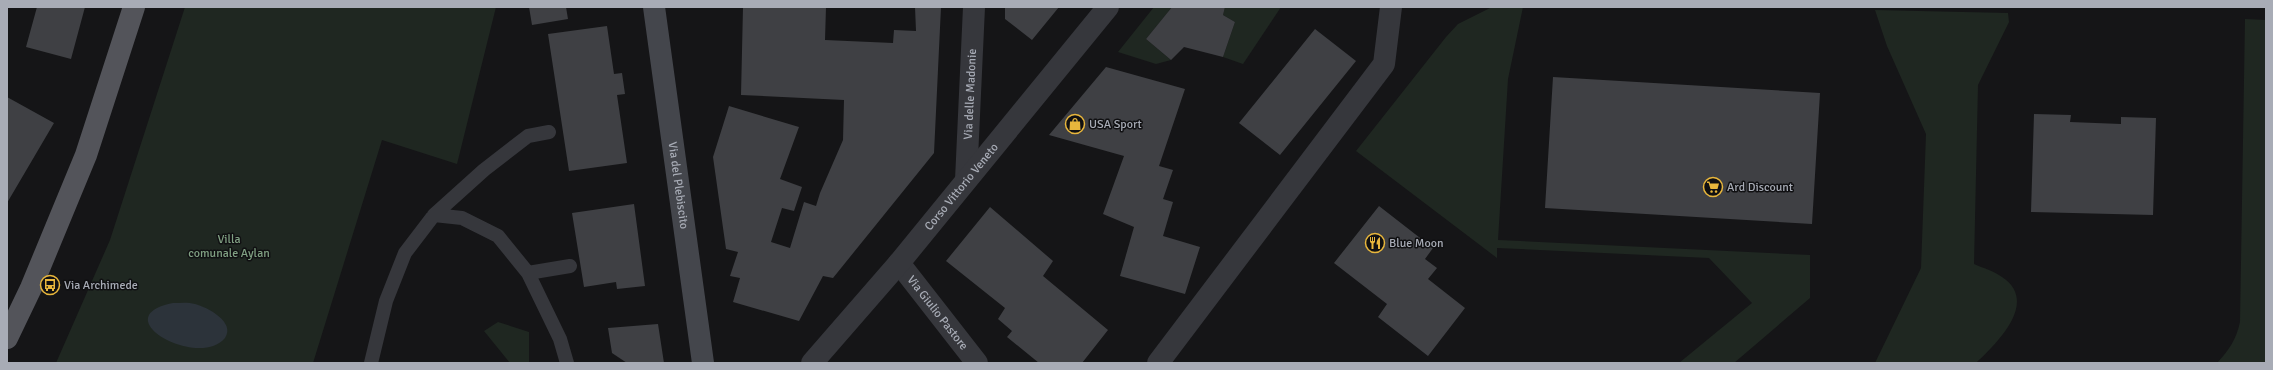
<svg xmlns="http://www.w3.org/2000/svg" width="2273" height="370" font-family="Signika,sans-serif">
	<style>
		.green { fill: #1f2721 }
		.water { fill: #2c333a }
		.building { fill: #3f4044 }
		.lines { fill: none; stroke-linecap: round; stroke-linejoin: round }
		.lane { stroke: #36373c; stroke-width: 14 }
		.street { stroke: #36373c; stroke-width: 22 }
		.secondary { stroke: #44464c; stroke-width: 22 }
		.primary { stroke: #53545a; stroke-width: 22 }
		.labels { text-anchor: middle; stroke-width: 3; stroke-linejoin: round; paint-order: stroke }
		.street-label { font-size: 12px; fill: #a8acb6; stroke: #101012 }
		.poi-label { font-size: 12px; fill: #a8acb6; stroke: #101012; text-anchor: start }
		.park-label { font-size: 12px; fill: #80a083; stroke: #101012 }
	</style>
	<rect width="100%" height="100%" fill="#151517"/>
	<!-- green -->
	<path class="green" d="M 185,7 L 496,7 L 457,164 L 382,140 L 313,363 L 56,363 L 110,240 Z
		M 1154,7 L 1172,7 L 1146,39 L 1171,60 L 1156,64 L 1118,52 Z
		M 1225,7 L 1281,7 L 1243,64 L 1223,57 L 1235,22 L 1223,15 Z
		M 1492,7 L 1523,7 L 1508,79 L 1498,240 L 1810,255 L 1810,298 L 1734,363 L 1679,363 L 1752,303 L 1709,258 L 1497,248 L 1497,258 L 1356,151 L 1446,37 L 1458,24 Z
		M 1875,10 L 2008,13 L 2009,22 L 1978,85 L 1974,264 C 1983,268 1994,271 2002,277 C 2040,302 1996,344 1976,363 L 1875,363 L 1921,268 L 1926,134 L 1887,46 Z
		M 2245,19 L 2266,20 L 2266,363 L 2217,363 C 2229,350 2236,340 2240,322 Z
		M 498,322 L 529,332 L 529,363 L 510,363 L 484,331 Z"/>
	<!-- water -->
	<path class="water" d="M 173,303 C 180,303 188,302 195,304 C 207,307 236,322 225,338 C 199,370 103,317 173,303 Z"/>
	<!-- building -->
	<path class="building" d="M 37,7 L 85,7 L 71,59 L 26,47 Z
		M 529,7 L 566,7 L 568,19 L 532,25 Z
		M 743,7 L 826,7 L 825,40 L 893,43 L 894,30 L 916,31 L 915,7 L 941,7 L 934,153 L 833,278 L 823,276 L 799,321 L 733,302 L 740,278 L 730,276 L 738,252 L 726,249 L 713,157 L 729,106 L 799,127 L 780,179 L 802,187 L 794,211 L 782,208 L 771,242 L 790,248 L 804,202 L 816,206 L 820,193 L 843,140 L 844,100 L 741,95 Z
		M 1005,7 L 1059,7 L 1032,40 L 1005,19 Z
		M 1172,7 L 1225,7 L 1223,15 L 1235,22 L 1223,57 L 1184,47 L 1171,60 L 1146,39 Z
		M 607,26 L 614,74 L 622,73 L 625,94 L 617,95 L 627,163 L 569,171 L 548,34 Z
		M 1315,29 L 1356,61 L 1280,155 L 1239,123 Z
		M 1106,67 L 1185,89 L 1159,166 L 1173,170 L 1163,199 L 1173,202 L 1163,236 L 1200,247 L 1185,294 L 1120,276 L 1134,227 L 1103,214 L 1124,156 L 1049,135 Z
		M 1553,77 L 1820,93 L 1812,224 L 1545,208 Z
		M 7,97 L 54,123 L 7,203 Z
		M 2034,114 L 2071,115 L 2070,122 L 2121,124 L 2121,117 L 2156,118 L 2153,215 L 2031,212 Z
		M 634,204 L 645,286 L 617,289 L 616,282 L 584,287 L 572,213 Z
		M 1379,206 L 1433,248 L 1425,259 L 1437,268 L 1428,279 L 1465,308 L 1428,356 L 1378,317 L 1387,304 L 1334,263 Z
		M 990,207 L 1053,261 L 1043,276 L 1108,330 L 1082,363 L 1039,363 L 1007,337 L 1012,331 L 998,319 L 1005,308 L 946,261 Z
		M 658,324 L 664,363 L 627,363 L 612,353 L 608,328 Z"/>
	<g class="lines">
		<!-- lane -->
		<path class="lane" d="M 434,215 L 462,218 L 498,236 L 528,273 L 570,266
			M 528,273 L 560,339 L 567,363
			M 371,363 L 386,301 L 405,253 L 434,215 L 484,170 L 528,136 L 549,132"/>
		<!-- street -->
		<g class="street">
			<path id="s1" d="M 966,180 L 974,7"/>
			<path id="s2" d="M 899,263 L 977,363"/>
			<path id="s3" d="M 812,363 L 899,263 L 1108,7"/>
			<path d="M 1158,363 L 1384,64 L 1391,7"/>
		</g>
		<!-- secondary -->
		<path class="secondary" id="s4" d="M 654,7 L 703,363"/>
		<!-- primary -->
		<path class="primary" d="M 7,338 L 31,288 L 86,155 L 134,7"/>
	</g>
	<!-- icons -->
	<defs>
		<symbol id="shop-ring" viewBox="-11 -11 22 22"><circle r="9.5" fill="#101012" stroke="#e8b63c" stroke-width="1.5"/><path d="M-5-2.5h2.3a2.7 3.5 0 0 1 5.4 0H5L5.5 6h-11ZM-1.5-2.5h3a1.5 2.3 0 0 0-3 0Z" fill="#e8b63c"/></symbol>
		<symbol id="supermarket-ring" viewBox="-11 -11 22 22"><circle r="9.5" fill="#101012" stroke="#e8b63c" stroke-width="1.5"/><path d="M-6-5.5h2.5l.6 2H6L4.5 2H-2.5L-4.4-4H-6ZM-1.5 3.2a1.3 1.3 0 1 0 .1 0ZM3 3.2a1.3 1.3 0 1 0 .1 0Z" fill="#e8b63c"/></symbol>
		<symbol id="restaurant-ring" viewBox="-11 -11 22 22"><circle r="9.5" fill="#101012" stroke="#e8b63c" stroke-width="1.5"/><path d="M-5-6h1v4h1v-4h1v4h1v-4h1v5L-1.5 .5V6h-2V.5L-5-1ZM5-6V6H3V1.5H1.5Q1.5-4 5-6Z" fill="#e8b63c"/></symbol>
		<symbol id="bus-ring" viewBox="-11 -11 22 22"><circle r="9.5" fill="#101012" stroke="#e8b63c" stroke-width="1.5"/><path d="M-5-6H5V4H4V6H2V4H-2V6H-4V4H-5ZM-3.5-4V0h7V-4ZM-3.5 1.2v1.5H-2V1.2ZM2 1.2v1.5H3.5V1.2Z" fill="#e8b63c"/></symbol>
	</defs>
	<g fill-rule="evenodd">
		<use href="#shop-ring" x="1064" y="113" width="22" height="22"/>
		<use href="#supermarket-ring" x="1702" y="176" width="22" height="22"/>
		<use href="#restaurant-ring" x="1364" y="232" width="22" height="22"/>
		<use href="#bus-ring" x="39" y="274" width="22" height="22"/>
	</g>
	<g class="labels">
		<!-- street labels -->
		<g class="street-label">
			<text dy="4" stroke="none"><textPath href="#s1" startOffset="86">Via delle Madonie</textPath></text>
			<text dy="4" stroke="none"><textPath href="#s4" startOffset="180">Via del Plebiscito</textPath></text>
			<text dy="4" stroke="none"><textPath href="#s3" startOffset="231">Corso Vittorio Veneto</textPath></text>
			<text dy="4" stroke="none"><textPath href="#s2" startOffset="63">Via Giulio Pastore</textPath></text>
		</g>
		<!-- poi labels -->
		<g class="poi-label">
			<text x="1089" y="128">USA Sport</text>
			<text x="1727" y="191">Ard Discount</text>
			<text x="1389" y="247">Blue Moon</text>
			<text x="64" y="289">Via Archimede</text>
		</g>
		<!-- park labels -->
		<g class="park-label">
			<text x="229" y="243">Villa<tspan x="229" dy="14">comunale Aylan</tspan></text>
		</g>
	</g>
	<!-- border -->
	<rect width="2273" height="370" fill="none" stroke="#a8acb6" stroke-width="16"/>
</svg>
